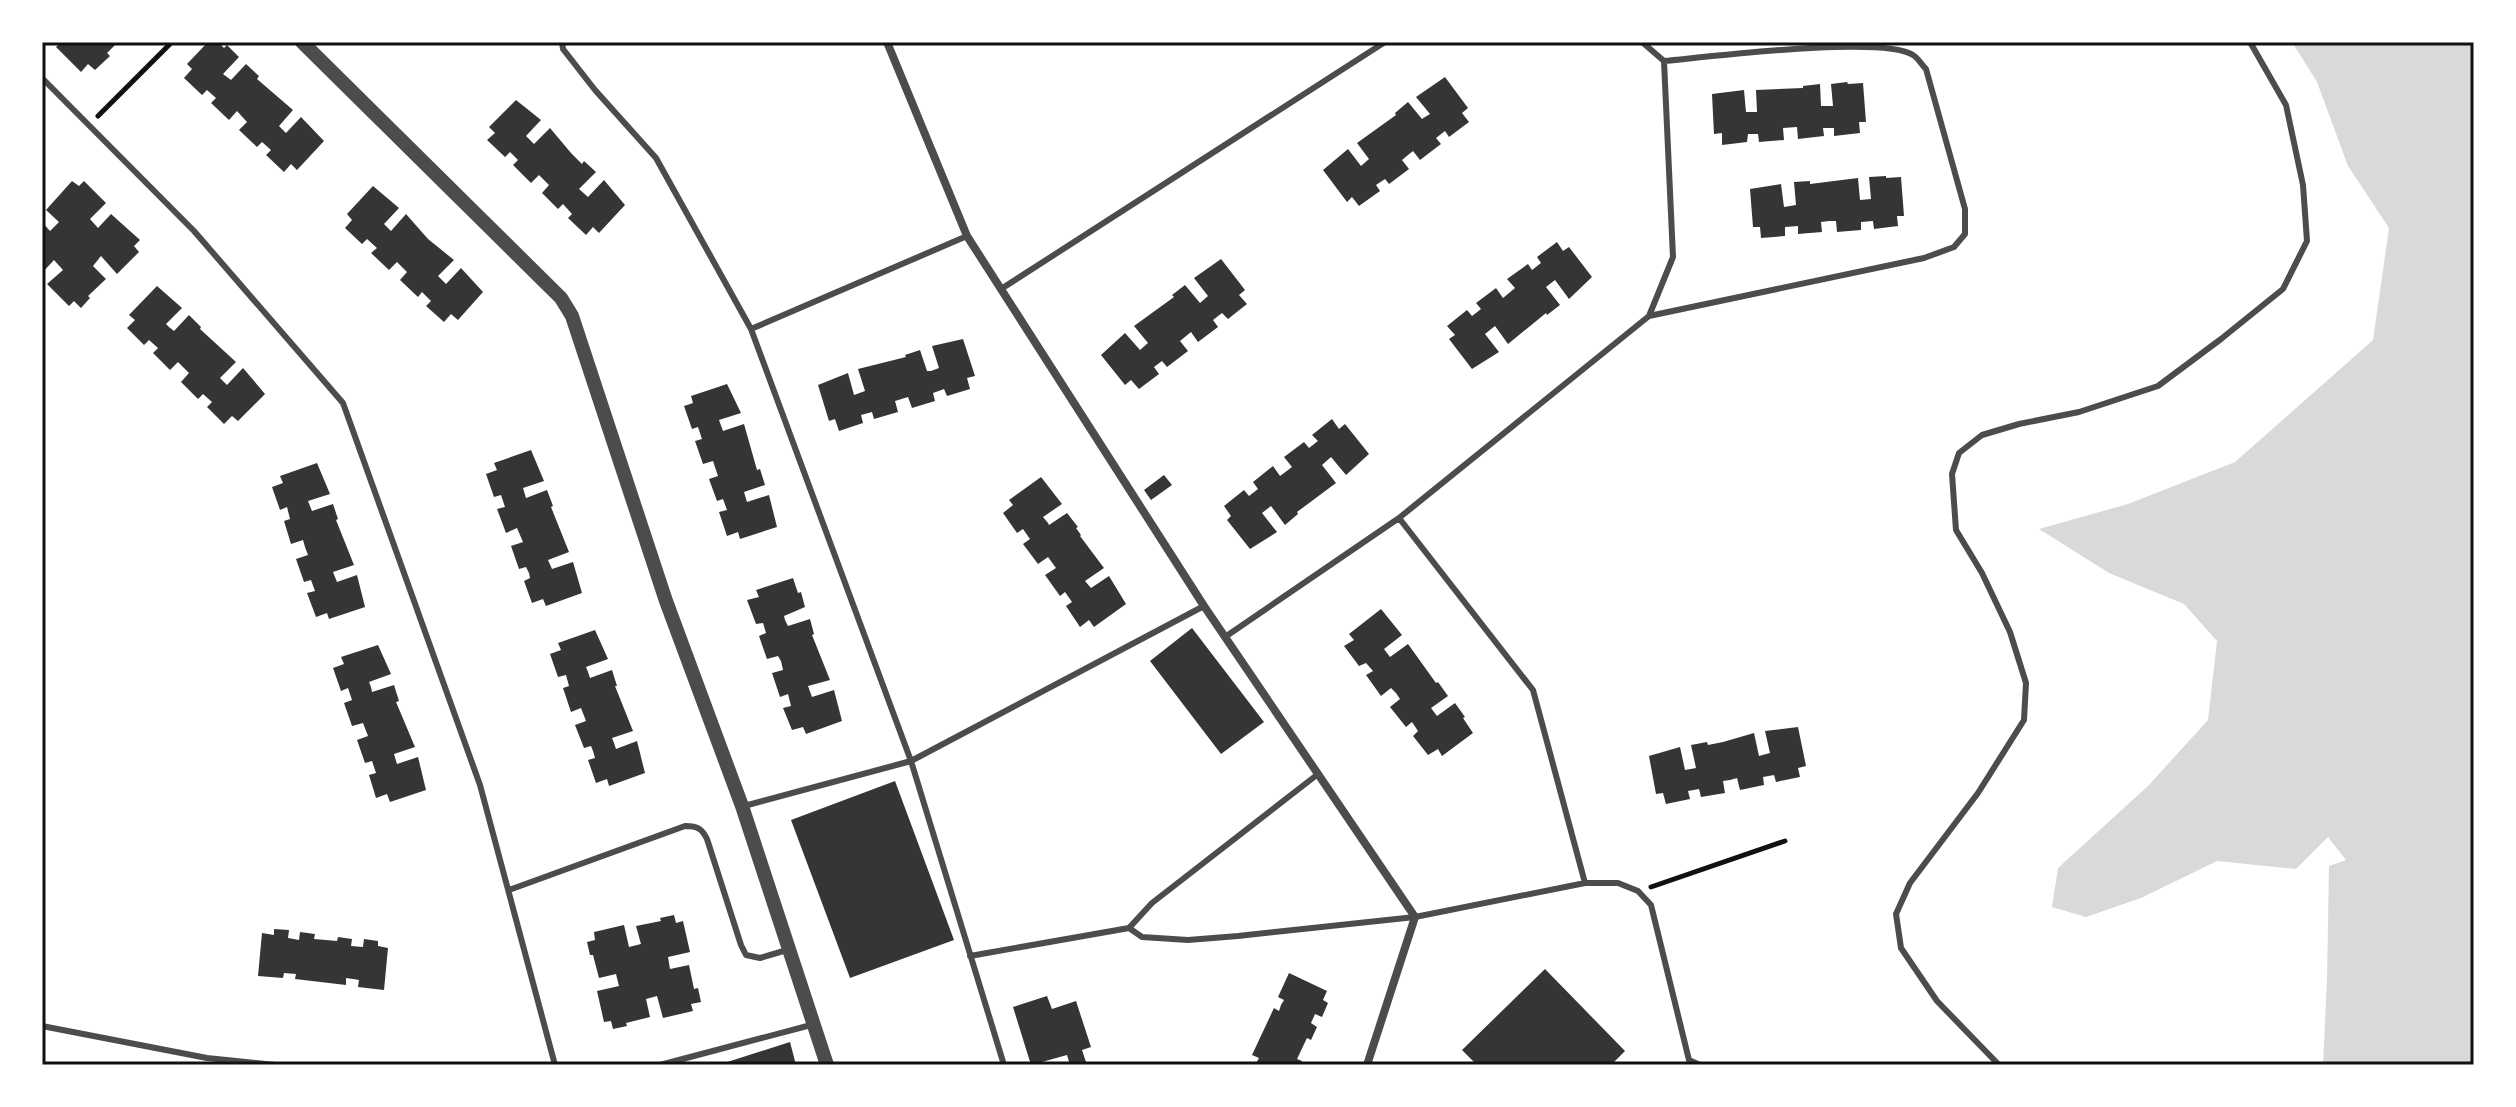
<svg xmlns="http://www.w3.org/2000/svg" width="2516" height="1107" font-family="Arial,sans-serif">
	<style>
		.water { fill: #d9d9d9 }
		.building { fill: #353535 }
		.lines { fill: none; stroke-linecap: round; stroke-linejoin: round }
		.path { stroke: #111; stroke-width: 5 }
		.service { stroke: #4c4c4c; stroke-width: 6 }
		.minor { stroke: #4c4c4c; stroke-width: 8 }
		.tertiary { stroke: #4c4c4c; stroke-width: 14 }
		.neatline { fill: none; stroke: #111; stroke-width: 3 }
	</style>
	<rect width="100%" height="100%" fill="#fff"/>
	<!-- water -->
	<path class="water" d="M 2292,42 L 2474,42 L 2474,1065 L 2323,1065 L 2327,980 L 2329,866 L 2346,860 L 2328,837 L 2296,869 L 2217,861 L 2141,898 L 2086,917 L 2052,907 L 2058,868 L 2148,786 L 2208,720 L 2217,641 L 2184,604 L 2109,573 L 2039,529 L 2128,504 L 2235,462 L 2373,340 L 2389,228 L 2348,166 L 2317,82 Z"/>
	<!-- building -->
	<path class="building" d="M 61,42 L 118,42 L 107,53 L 110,56 L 95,70 L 88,64 L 81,72 L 56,47 Z
		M 208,42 L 218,42 L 224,48 L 227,45 L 239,57 L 223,74 L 231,80 L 246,64 L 259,76 L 257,79 L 293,110 L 279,126 L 286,133 L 301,117 L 324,141 L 297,170 L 291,164 L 284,172 L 266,155 L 271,150 L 262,142 L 257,147 L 239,130 L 247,122 L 237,111 L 229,120 L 211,103 L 216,98 L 207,90 L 202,95 L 184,78 L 192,69 L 187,64 Z
		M 1445,77 L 1468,108 L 1462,113 L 1469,122 L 1449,137 L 1445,131 L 1436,138 L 1441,144 L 1420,160 L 1413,151 L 1408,155 L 1402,160 L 1409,169 L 1389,184 L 1385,179 L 1376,185 L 1380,191 L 1359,206 L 1352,197 L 1347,202 L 1323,170 L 1348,149 L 1361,166 L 1369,159 L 1357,143 L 1396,115 L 1395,113 L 1408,102 L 1422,119 L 1425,117 L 1430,114 L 1416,97 Z
		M 1847,82 L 1848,84 L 1863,83 L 1866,122 L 1859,122 L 1860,133 L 1834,136 L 1834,128 L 1823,128 L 1824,136 L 1798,139 L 1797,127 L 1783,128 L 1784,140 L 1759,142 L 1758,134 L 1748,134 L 1747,142 L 1722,145 L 1722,133 L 1714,134 L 1712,94 L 1744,90 L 1746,112 L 1757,112 L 1756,90 L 1803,88 L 1803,86 L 1820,84 L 1821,106 L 1833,106 L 1831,84 Z
		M 516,100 L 541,120 L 526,136 L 534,144 L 550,128 L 571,153 L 582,164 L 584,161 L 596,172 L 579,189 L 588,197 L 604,180 L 625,205 L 599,233 L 593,227 L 586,235 L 568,218 L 572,214 L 563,204 L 558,209 L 542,193 L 549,185 L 539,175 L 531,183 L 513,165 L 518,160 L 510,152 L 505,157 L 487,140 L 495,133 L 489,127 Z
		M 1886,176 L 1886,178 L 1901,177 L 1904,216 L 1897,216 L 1898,226 L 1874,229 L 1873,221 L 1861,222 L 1861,230 L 1837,232 L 1836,221 L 1829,221 L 1821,222 L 1822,232 L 1798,234 L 1798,226 L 1785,227 L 1785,236 L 1761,238 L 1760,227 L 1753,227 L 1750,189 L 1781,184 L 1784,207 L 1796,205 L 1794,182 L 1810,181 L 1810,184 L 1858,178 L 1860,200 L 1871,199 L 1869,177 Z
		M 72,181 L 79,186 L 84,181 L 106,203 L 90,219 L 98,228 L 111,214 L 140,240 L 134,246 L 139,252 L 117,274 L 101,256 L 93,266 L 106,279 L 88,296 L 90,298 L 81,308 L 74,301 L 69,306 L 47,284 L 63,270 L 54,260 L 42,273 L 42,222 L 50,231 L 59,222 L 46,210 Z
		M 373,186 L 399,208 L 384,224 L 391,231 L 406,214 L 428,239 L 454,260 L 438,276 L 446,284 L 461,268 L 483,292 L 458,320 L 451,314 L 444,322 L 426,306 L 431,301 L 422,292 L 418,297 L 400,280 L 407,272 L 397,262 L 389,270 L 371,253 L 377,248 L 367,239 L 362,244 L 345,228 L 352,220 L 347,214 Z
		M 1557,242 L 1563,251 L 1569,247 L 1592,277 L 1569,299 L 1555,280 L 1546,287 L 1560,305 L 1547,315 L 1546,313 L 1508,344 L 1495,326 L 1485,334 L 1499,352 L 1472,369 L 1449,339 L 1455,335 L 1447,326 L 1467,310 L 1472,316 L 1481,309 L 1476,303 L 1496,288 L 1503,298 L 1515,288 L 1507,279 L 1528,264 L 1532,270 L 1541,263 L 1537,257 Z
		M 1221,259 L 1245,290 L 1239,295 L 1247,304 L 1228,319 L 1222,313 L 1213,320 L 1218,327 L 1198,342 L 1191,332 L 1180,341 L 1188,351 L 1167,367 L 1162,361 L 1154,367 L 1159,374 L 1139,389 L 1131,380 L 1125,385 L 1101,355 L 1125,333 L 1140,350 L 1148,343 L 1134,326 L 1174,297 L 1172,295 L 1185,285 L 1200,303 L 1208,296 L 1194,278 Z
		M 157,286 L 182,308 L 166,324 L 169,327 L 174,331 L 189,315 L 201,327 L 200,329 L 236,362 L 220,378 L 227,385 L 243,368 L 265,394 L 238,421 L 232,416 L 224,424 L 207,407 L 212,402 L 203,394 L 198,399 L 181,382 L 189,373 L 178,362 L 170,370 L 153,353 L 158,348 L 149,340 L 144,345 L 127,328 L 135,320 L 129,315 Z
		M 963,339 L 975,376 L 967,378 L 970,389 L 947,396 L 944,389 L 933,393 L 935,401 L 912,408 L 908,397 L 895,401 L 898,412 L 874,419 L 872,412 L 861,415 L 863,423 L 839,431 L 835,419 L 829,421 L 818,385 L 848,373 L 854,395 L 865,391 L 858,369 L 906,357 L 905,355 L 920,350 L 927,371 L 931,371 L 939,368 L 932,346 Z
		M 727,384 L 741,413 L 719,420 L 723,431 L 744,424 L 757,470 L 760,469 L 765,485 L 744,492 L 747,502 L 769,495 L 777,527 L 740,539 L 738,532 L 727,536 L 719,512 L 727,510 L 723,499 L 717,501 L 709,479 L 718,476 L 713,461 L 703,464 L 695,441 L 702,439 L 698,427 L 692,429 L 684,406 L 693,403 L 691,396 Z
		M 1332,419 L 1339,429 L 1345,424 L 1369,454 L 1346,475 L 1331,457 L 1322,465 L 1336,483 L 1297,512 L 1298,514 L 1285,525 L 1271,506 L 1262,513 L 1277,532 L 1250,549 L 1227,520 L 1231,516 L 1224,506 L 1244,490 L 1249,496 L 1258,489 L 1253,482 L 1273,466 L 1280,476 L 1292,467 L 1284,457 L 1304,442 L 1309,448 L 1318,441 L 1312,435 Z
		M 531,450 L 544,481 L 523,488 L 526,498 L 547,490 L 553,506 L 551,507 L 569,552 L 548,560 L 552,569 L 573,562 L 582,593 L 546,606 L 543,599 L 532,603 L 524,581 L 530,578 L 529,573 L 526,567 L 519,569 L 511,546 L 523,542 L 517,528 L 506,533 L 497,509 L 505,507 L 501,495 L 494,497 L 486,474 L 497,470 L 494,463 Z
		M 317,463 L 330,494 L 308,501 L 312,511 L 333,504 L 338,519 L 336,520 L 354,565 L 333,572 L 337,582 L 357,575 L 365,607 L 329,619 L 327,613 L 316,617 L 307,593 L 315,591 L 311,580 L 304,582 L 296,559 L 308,555 L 305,547 L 303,540 L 291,544 L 284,521 L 290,519 L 287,507 L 280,510 L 272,487 L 283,483 L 280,476 Z
		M 1164,475 L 1172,485 L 1151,500 L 1144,490 Z
		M 1041,477 L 1062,504 L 1043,517 L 1048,523 L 1049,525 L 1067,513 L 1078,527 L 1076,528 L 1081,535 L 1080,536 L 1104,568 L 1085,581 L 1091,588 L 1109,576 L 1126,604 L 1094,627 L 1089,620 L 1080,627 L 1066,606 L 1072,602 L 1065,592 L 1060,596 L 1045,575 L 1056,568 L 1048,557 L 1038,564 L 1023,544 L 1030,539 L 1023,529 L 1017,533 L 1003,513 L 1013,505 L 1009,500 Z
		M 793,578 L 798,593 L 801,592 L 805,607 L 784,616 L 785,620 L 788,626 L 810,619 L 814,634 L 812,635 L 830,680 L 808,686 L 812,697 L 834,690 L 842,721 L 806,734 L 803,727 L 792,730 L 783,708 L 791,706 L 788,694 L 780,697 L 772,673 L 783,670 L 781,661 L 778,656 L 767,659 L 759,636 L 766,633 L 763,623 L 756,624 L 747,600 L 759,597 L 756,590 Z
		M 1381,609 L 1402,635 L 1384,649 L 1390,657 L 1408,644 L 1436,683 L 1438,682 L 1448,696 L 1431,708 L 1437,716 L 1455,703 L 1465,717 L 1463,718 L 1473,733 L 1442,756 L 1438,749 L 1428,755 L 1413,736 L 1418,731 L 1412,722 L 1406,727 L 1390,707 L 1400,699 L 1396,693 L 1391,688 L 1381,696 L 1366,675 L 1373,671 L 1366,663 L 1359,666 L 1344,646 L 1354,640 L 1349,634 Z
		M 1192,628 L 1264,722 L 1221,754 L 1150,661 Z
		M 595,630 L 608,659 L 586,667 L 588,672 L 590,678 L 612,670 L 617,686 L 615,686 L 633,731 L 612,738 L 614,743 L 616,749 L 637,741 L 645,773 L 609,786 L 607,779 L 596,783 L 588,760 L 595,758 L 593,751 L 591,746 L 584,748 L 575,725 L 586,721 L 581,708 L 571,712 L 563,688 L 569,686 L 566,675 L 558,677 L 550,654 L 561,650 L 558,643 Z
		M 378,645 L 391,674 L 369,682 L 371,687 L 372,692 L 394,685 L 399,701 L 396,702 L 415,747 L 394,754 L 397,764 L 418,757 L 426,790 L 390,802 L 387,794 L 376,798 L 369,775 L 376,773 L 372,761 L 365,763 L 357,740 L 368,736 L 363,723 L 352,726 L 344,703 L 352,700 L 348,688 L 341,691 L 333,668 L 344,664 L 341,657 Z
		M 1798,727 L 1806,766 L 1798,768 L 1800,777 L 1776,782 L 1774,775 L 1763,777 L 1764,785 L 1740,790 L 1737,778 L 1730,780 L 1723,781 L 1725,793 L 1701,797 L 1699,789 L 1688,791 L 1690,799 L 1666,804 L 1663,793 L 1656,794 L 1649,756 L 1680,747 L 1685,770 L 1696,768 L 1691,745 L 1707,742 L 1708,745 L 1723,742 L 1754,733 L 1759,756 L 1770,753 L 1765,731 Z
		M 895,781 L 954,940 L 850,978 L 791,820 Z
		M 674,915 L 676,923 L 683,921 L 690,952 L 668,957 L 670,969 L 689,965 L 694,989 L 698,988 L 701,1002 L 691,1004 L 693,1011 L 663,1018 L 657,996 L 646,999 L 650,1017 L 626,1023 L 627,1026 L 613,1029 L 611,1021 L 604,1022 L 597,991 L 619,986 L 616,974 L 599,978 L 593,955 L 590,955 L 587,942 L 595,940 L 594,932 L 624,925 L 629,947 L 641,944 L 636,926 L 661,921 L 660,918 Z
		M 274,929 L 289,930 L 288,938 L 299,940 L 300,932 L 315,934 L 314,939 L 326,940 L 337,941 L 338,937 L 352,939 L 351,946 L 363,947 L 364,939 L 378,941 L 378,946 L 388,948 L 384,990 L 358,987 L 359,980 L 353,979 L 346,978 L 346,985 L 295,979 L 296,974 L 284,973 L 283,978 L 258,976 L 262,933 L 274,935 Z
		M 1545,969 L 1625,1051 L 1611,1065 L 1477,1065 L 1462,1050 Z
		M 1289,973 L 1327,991 L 1323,1000 L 1328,1003 L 1322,1017 L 1315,1014 L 1311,1023 L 1317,1027 L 1311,1040 L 1307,1038 L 1297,1059 L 1302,1061 L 1301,1065 L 1255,1065 L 1259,1058 L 1252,1055 L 1274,1008 L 1279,1011 L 1281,1005 L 1284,1000 L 1278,997 Z
		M 1047,996 L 1052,1009 L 1076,1001 L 1091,1047 L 1082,1050 L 1086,1062 L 1070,1065 L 1067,1055 L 1031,1065 L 1013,1007 Z
		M 790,1042 L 796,1065 L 721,1065 L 721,1064 Z"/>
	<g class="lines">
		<!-- path -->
		<path class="path" d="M 98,116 L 172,42
			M 1651,887 L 1785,841"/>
		<!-- service -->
		<path class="service" d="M 562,42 L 563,49 L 595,90 L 656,158 L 751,329 L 911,761 L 1004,1065
			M 42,78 L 194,231 L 343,403 L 480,785 L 555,1065
			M 1001,289 L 1385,42
			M 1649,316 L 1673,257 L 1664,61
			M 751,329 L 967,236
			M 1399,518 L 1533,690 L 1585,883
			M 1225,637 L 1399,518 L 1649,316 L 1924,258 L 1954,247 L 1965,234 L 1965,209 L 1926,69 C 1922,65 1918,58 1913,55 C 1883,35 1708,57 1664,61 L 1642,42
			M 744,806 L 911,761 L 1204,606
			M 509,890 L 685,826 C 698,826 702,829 707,839 L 741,945 L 746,955 L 760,958 L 787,950
			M 1129,928 L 1142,937 L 1188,940 L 1238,936 L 1415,917 L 1585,883 L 1618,883 L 1638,891 L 1651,905 L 1689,1060 L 1700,1065
			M 970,956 L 1129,928 L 1152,903 L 1318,774
			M 42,1026 L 207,1058 L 275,1065
			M 660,1065 L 811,1025
			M 1999,1065 L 1937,1001 L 1901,948 L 1896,914 L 1910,883 L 1978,793 L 2024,720 L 2026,683 L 2010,632 L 1982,573 L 1956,530 L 1952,474 L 1959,453 L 1982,435 L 2019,424 L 2079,412 L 2158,386 L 2221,339 L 2283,289 L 2307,241 L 2303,185 L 2286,105 L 2250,42"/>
		<!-- minor -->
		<path class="minor" d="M 887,42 L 967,236 L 1204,606 L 1415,917 L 1367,1065"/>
		<!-- tertiary -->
		<path class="tertiary" d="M 302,42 L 561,298 L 572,316 L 666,601 L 742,806 L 827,1065"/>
	</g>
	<!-- border -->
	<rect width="2516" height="1107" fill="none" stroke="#ffffff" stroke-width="88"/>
	<rect x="44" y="44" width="2428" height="1019" class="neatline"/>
</svg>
